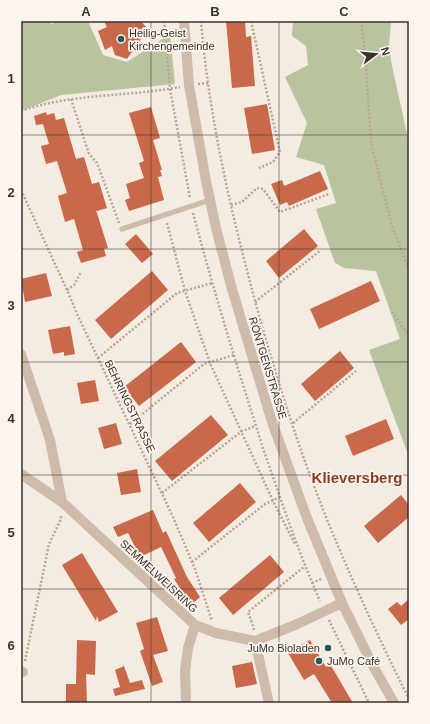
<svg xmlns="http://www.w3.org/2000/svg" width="430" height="724" font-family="Arial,sans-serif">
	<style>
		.green { fill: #b8c4a0 }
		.building { fill: #c8694b }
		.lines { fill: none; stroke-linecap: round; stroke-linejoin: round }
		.path { stroke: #b9a596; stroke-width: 2.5; stroke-dasharray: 2 2; stroke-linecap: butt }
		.service { stroke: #cdbbac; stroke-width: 5.5 }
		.minor { stroke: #cdbbac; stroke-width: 10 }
		.tertiary { stroke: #cdbbac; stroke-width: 10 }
		.grid { fill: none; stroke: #3b302b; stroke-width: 1; stroke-opacity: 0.55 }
		.poi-dot { fill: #1f5a5e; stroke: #fbf5ee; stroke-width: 1.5 }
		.labels { text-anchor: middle; stroke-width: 3.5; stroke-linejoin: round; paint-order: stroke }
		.poi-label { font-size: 11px; fill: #3b302b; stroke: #fbf5ee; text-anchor: start }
		.street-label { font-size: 11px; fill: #3b302b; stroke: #fbf5ee }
		.district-label { font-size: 15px; font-weight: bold; fill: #8c3b22; stroke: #fbf5ee }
		.neatline { fill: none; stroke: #3b302b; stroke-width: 1.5 }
		.grid-label { font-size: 13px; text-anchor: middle; font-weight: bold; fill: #3b302b }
	</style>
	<rect width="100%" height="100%" fill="#f4ebe1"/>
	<!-- green -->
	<path class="green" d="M 21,21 L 49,21 L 51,24 L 60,21 L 88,21 L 103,55 L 127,62 L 170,34 L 175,84 L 61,95 L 21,111 Z
		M 293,21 L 391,21 L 389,46 L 392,66 L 409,143 L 409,457 L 369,350 L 400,339 L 376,271 L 344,268 L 335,263 L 316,209 L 336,203 L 324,165 L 296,157 L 307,123 L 285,77 L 308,65 L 306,46 L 292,36 Z"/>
	<!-- building -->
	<path class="building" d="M 104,21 L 141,21 L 146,27 L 136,49 L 134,49 L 127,59 L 115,55 L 112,46 L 105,50 L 98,31 L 107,27 Z
		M 226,21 L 245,21 L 246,37 L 251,36 L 255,86 L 232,88 Z
		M 267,104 L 275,150 L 252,154 L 244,108 Z
		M 151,107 L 160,138 L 153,140 L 162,170 L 160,170 L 162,176 L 158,177 L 164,200 L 129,211 L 125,200 L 130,198 L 126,184 L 144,178 L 139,163 L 144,161 L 129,113 Z
		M 46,112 L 47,115 L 54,113 L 56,120 L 64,118 L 76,159 L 84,157 L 92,184 L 99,182 L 107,208 L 97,211 L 96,210 L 108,248 L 104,249 L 106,256 L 81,263 L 77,252 L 83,250 L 74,219 L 65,222 L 58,196 L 67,193 L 57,161 L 46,164 L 41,146 L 49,144 L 43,124 L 36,125 L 34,116 Z
		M 320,171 L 328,189 L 289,206 L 287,202 L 280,205 L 271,184 L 282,180 L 284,186 Z
		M 304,229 L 318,246 L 279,278 L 266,261 Z
		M 136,234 L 153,254 L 142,263 L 125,244 Z
		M 152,271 L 168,290 L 111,339 L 95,320 Z
		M 46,273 L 52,296 L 25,302 L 21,279 Z
		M 371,281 L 380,301 L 319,329 L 310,309 Z
		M 70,326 L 75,354 L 64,356 L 64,352 L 53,354 L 48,330 Z
		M 181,342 L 196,362 L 139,406 L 124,387 Z
		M 340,351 L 354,368 L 315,401 L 301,384 Z
		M 95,380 L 99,401 L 81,404 L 77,383 Z
		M 211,415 L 228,435 L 172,481 L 155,461 Z
		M 386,419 L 394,439 L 353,456 L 345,436 Z
		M 116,423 L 122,444 L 104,449 L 98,428 Z
		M 137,469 L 141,492 L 121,495 L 117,473 Z
		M 240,483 L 256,502 L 209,542 L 193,523 Z
		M 401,495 L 409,505 L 409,517 L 378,543 L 364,526 Z
		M 153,510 L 163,533 L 166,531 L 187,577 L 200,597 L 191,605 L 174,579 L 176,578 L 161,547 L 140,557 L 128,533 L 118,537 L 113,527 Z
		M 82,553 L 118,612 L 99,622 L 97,616 L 96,621 L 62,565 Z
		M 270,555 L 284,572 L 233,615 L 219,598 Z
		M 409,599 L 409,619 L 401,625 L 388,609 L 397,602 L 401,606 Z
		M 157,617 L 168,651 L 153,655 L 163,682 L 152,686 L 140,651 L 144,649 L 136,623 Z
		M 77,640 L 96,641 L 95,675 L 86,674 L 87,703 L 66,703 L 66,684 L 76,684 Z
		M 310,640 L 326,667 L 330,664 L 353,703 L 332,703 L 314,674 L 304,680 L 288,653 Z
		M 252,662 L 257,684 L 236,688 L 232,666 Z
		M 124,666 L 130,683 L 142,680 L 145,689 L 115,696 L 113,689 L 120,687 L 115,670 Z"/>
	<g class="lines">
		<!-- path -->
		<path class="path" d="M 164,21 L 170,89 L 190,198
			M 201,21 C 208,107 227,195 249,278 C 273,370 303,465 341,553 C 362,602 385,651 409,699
			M 251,21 L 280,152 L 273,162 L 259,168
			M 361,21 L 365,53 L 371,142 L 391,223 L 409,270
			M 198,84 L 208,83
			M 71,99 L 89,154 L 97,163 L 119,223
			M 21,111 C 72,93 127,97 180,87
			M 21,190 L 67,290 L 78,316 L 173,517 L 195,569 L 212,621
			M 231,205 L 242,202 L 257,188 L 263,189 L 280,212 L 329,194
			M 193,213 C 214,292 238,370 263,448 C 281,500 298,551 320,601
			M 167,223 L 185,291 L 210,363 L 273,501 L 295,544
			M 67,290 L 74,285 L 81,272
			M 255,302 L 321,250
			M 392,312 L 409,336
			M 98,358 L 177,293 L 212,283
			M 293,423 L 356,371
			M 130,424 L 204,364 L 234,355
			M 162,493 L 242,431 L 256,426
			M 192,562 L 265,504 L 280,497
			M 312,583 L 321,579
			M 329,620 L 369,703
			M 254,630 L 252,623 L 248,612 L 305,566
			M 25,661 L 49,544 L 61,519 L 61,515"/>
		<!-- service -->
		<path class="service" d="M 122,229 L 210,200"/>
		<!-- minor -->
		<path class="minor" d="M 21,354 L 50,440 L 62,502
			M 21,474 L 62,502 L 195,625 L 216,633 L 255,641 L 295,625 L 342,603
			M 255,641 L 269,703
			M 21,671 L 23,672
			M 186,703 L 185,671 L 188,648 L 195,625"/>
		<!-- tertiary -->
		<path class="tertiary" d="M 184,21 L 189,85 L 206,181 L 216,228 L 232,289 L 272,422 L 307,518 L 342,603 L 372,664 L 394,703"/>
	</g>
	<!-- grid -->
	<path class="grid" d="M 151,21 L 151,703M 279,21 L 279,703M 21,135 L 409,135M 21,249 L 409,249M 21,362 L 409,362M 21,475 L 409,475M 21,589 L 409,589"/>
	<!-- markers -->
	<g class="poi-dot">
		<circle cx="121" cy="39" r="4"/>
		<circle cx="328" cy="648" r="4"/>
		<circle cx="319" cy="661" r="4"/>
	</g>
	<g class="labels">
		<!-- poi labels -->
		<g class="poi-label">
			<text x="129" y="37">Heilig-Geist<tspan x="129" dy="13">Kirchengemeinde</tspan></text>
			<text x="320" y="652" text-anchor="end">JuMo Bioladen</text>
			<text x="327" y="665">JuMo Café</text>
		</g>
		<!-- street labels -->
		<g class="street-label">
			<text transform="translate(268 368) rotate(73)" y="4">RÖNTGENSTRASSE</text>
			<text transform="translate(130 406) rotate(64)" y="4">BEHRINGSTRASSE</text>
			<text transform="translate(159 576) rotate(43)" y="4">SEMMELWEISRING</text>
		</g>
		<!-- district labels -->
		<g class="district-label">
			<text x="357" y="483">Klieversberg</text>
		</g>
	</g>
	<!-- border -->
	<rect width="430" height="724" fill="none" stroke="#fbf5ee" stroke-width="44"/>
	<!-- north arrow -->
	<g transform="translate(376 54) rotate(74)" stroke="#fbf5ee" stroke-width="3" paint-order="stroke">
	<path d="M0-3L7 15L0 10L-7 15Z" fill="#3b302b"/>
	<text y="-6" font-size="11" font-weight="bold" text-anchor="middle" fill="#3b302b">N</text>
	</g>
	<rect x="22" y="22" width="386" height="680" class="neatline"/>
	<g class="grid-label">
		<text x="86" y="16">A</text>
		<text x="215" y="16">B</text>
		<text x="344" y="16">C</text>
		<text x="11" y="83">1</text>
		<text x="11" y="197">2</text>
		<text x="11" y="310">3</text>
		<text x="11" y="423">4</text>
		<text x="11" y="537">5</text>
		<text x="11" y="650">6</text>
	</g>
</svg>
